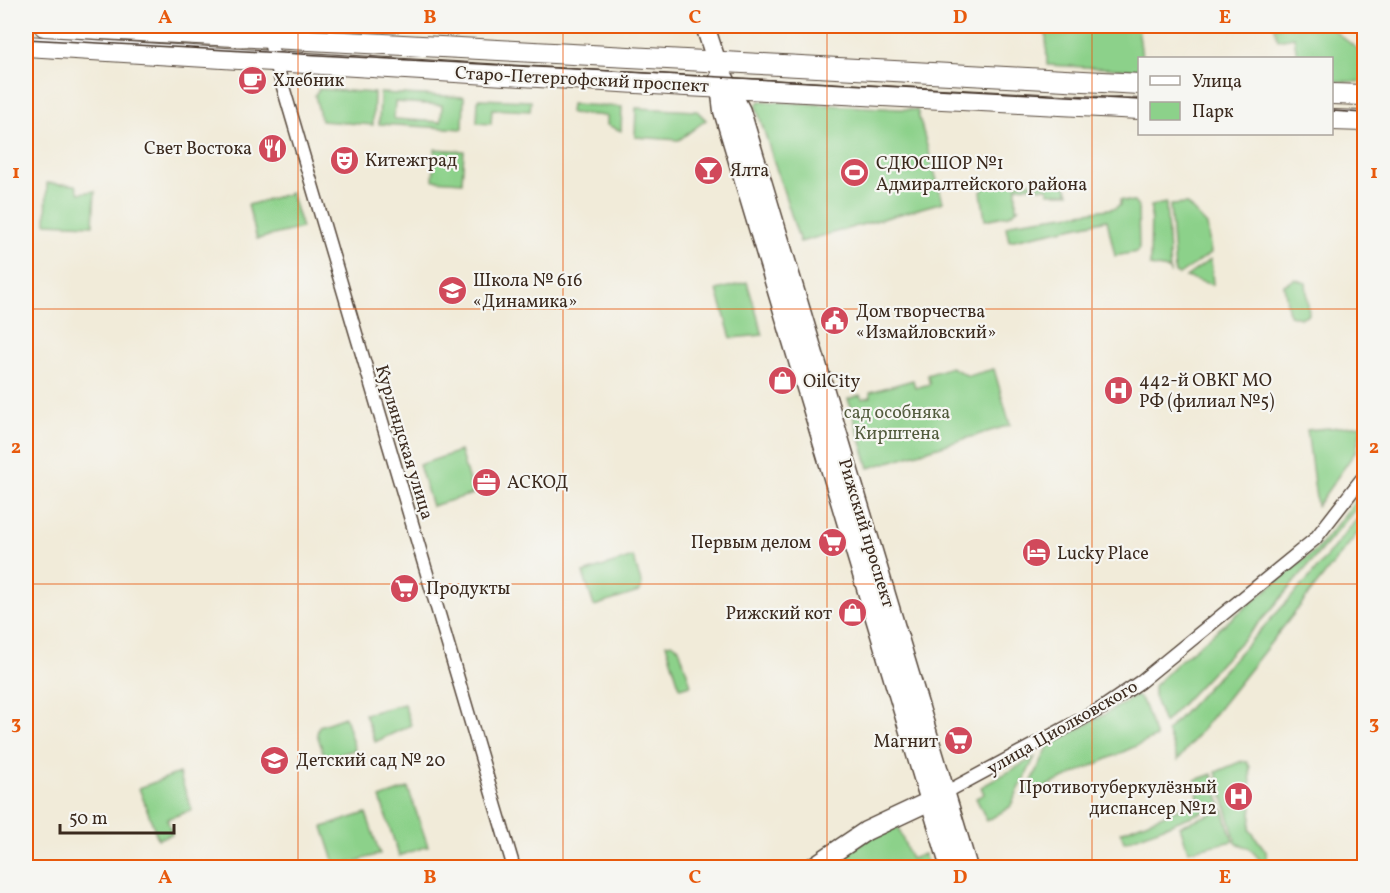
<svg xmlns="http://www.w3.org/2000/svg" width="1390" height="893" font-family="Vollkorn,serif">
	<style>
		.green { fill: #8cd18a; stroke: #647e54; stroke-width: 1.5; fill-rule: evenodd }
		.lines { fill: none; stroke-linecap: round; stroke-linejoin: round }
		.street-casing { stroke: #56473a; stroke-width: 15 }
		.secondary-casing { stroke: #56473a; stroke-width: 21 }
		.primary-casing { stroke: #56473a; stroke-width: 22 }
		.street { stroke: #fff; stroke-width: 12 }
		.secondary { stroke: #fff; stroke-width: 18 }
		.primary { stroke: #fff; stroke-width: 20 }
		.tram { stroke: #3b2a1e; stroke-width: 1.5 }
		.grid { fill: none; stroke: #e8590c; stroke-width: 1.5; stroke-opacity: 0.55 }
		.labels { text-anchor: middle; stroke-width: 4.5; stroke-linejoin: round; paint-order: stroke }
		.street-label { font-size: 18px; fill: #3b2a1e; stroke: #f6f6f2 }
		.poi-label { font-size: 18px; fill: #3b2a1e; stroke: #f6f6f2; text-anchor: start }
		.park-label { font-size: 18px; fill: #535c3e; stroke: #f6f6f2 }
		.neatline { fill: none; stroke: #e8590c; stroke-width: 2 }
		.grid-label { font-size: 20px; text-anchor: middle; font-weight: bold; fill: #e8590c }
	</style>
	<rect width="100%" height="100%" fill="#f6f6f2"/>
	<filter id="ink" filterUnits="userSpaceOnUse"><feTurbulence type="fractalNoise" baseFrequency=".0167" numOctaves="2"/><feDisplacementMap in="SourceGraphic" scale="12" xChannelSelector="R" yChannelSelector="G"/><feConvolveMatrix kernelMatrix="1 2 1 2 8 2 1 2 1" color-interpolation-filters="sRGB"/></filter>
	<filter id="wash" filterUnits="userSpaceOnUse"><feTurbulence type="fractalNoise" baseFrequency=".008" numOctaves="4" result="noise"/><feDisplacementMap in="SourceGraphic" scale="24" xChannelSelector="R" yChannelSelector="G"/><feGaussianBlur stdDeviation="1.35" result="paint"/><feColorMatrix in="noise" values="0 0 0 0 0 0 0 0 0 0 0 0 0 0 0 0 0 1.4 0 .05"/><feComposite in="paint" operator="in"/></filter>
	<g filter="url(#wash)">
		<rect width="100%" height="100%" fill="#f1ebd9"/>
		<!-- green -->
		<path class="green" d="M 1053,26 L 1138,26 L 1142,57 L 1155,58 L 1140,58 L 1139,70 L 1047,65 L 1046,34 Z
			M 1274,26 L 1328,26 L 1364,54 L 1364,82 L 1332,81 L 1332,58 L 1289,58 L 1297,56 L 1294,37 L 1278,40 Z
			M 319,89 L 374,93 L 373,125 L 321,121 L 315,95 Z
			M 380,93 L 464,97 L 463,129 L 379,124 ZM 395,102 L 442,105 L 441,122 L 394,119 Z
			M 478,99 L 531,101 L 530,111 L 492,109 L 491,124 L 477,123 Z
			M 759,101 L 917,110 L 943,202 L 800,242 L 756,106 Z
			M 571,104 L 622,107 L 621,131 L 607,125 L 607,116 L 570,113 Z
			M 636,108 L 697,111 L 706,120 L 679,140 L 635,137 Z
			M 435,149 L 464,151 L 462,182 L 433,180 Z
			M 993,181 L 1065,184 L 1069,193 L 1048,193 L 1048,188 L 1016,186 L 1016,208 L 1019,208 L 1009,215 L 985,220 L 981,192 L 988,182 Z
			M 47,183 L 76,185 L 79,193 L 95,191 L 93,225 L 46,223 Z
			M 291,193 L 302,228 L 257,239 L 248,205 Z
			M 1120,200 L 1134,202 L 1138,207 L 1139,249 L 1137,252 L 1115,256 L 1107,220 L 1009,241 L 1006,227 L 1016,222 L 1115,208 L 1120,205 Z
			M 1166,203 L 1170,272 L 1168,269 L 1150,266 L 1151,206 Z
			M 1187,204 L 1207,225 L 1211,253 L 1179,275 L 1175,273 L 1170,205 Z
			M 1211,259 L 1213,285 L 1186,277 Z
			M 1295,279 L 1306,283 L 1309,314 L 1300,318 L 1289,315 L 1284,285 Z
			M 747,282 L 763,335 L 731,338 L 717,290 Z
			M 951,367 L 968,376 L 994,369 L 1010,425 L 869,468 L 848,399 L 860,395 L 862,399 L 871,397 L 870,392 L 913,380 L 915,388 L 930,384 L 927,375 Z
			M 1362,425 L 1356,451 L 1317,506 L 1307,430 Z
			M 460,451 L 473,494 L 432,506 L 419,465 Z
			M 1364,490 L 1364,499 L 1270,611 L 1164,723 L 1154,696 L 1154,686 L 1176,664 L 1318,548 Z
			M 1364,510 L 1364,525 L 1178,760 L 1167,731 L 1309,578 Z
			M 633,557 L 642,585 L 639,592 L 594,606 L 583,573 Z
			M 672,643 L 679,648 L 691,685 L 680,688 L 666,644 Z
			M 1136,696 L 1142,700 L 1156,737 L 1025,796 L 1048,747 Z
			M 404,704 L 411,725 L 375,742 L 365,714 Z
			M 345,717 L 355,750 L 325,758 L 317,734 L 319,726 Z
			M 1035,757 L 1010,807 L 987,821 L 976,798 L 984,794 L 981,787 Z
			M 1242,761 L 1247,762 L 1250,767 L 1252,803 L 1250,830 L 1266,851 L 1267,861 L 1261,861 L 1249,848 L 1236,843 L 1216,772 Z
			M 179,773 L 192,810 L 167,819 L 172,834 L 158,839 L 139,788 Z
			M 1212,774 L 1221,805 L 1124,842 L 1121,832 L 1195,802 L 1198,796 L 1195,780 Z
			M 408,788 L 428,846 L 399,856 L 380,798 Z
			M 1223,809 L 1233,841 L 1188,851 L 1180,826 Z
			M 366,813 L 380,854 L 336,867 L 323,827 Z
			M 896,822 L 911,859 L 924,854 L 929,867 L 822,868 Z"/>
	</g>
	<g filter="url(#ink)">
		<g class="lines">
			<defs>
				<path id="street" d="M 265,26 L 514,868
					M 941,795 L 1102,708 L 1140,682 L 1315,539 L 1364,476"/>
				<path id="secondary" d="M 705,26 L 717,63 L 741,111 L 968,868
					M 719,78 L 723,111 L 950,868
					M 811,868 L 866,831 L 930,801"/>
				<path id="primary" d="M 44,26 L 1140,84
					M 26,46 L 686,86 L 1140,109
					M 1332,94 L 1364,95
					M 1332,120 L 1364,121"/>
			</defs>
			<!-- street casing -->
			<use href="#street" class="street-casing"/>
			<!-- secondary casing -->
			<use href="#secondary" class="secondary-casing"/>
			<!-- primary casing -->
			<use href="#primary" class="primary-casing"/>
			<!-- street -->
			<use href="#street" class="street"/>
			<!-- secondary -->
			<use href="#secondary" class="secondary"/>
			<!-- primary -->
			<use href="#primary" class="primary"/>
			<!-- tram -->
			<path class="tram" d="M 26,39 L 1140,100
				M 1332,111 L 1364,113"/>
		</g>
	</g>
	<!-- grid -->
	<path class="grid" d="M 298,26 L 298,868M 563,26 L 563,868M 827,26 L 827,868M 1092,26 L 1092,868M 26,309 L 1364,309M 26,584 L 1364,584"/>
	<!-- icons -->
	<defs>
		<symbol id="cafe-disc" viewBox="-11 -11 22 22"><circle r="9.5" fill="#d1495b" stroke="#f6f6f2"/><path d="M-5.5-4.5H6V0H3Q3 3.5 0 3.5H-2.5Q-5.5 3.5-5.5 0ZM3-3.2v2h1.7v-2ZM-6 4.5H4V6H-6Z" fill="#fff"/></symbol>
		<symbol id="restaurant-disc" viewBox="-11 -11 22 22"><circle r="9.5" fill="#d1495b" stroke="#f6f6f2"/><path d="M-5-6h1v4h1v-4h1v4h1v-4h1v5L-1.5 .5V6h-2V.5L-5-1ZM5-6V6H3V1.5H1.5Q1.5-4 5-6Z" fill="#fff"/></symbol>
		<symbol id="theatre-disc" viewBox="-11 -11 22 22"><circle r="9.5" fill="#d1495b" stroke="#f6f6f2"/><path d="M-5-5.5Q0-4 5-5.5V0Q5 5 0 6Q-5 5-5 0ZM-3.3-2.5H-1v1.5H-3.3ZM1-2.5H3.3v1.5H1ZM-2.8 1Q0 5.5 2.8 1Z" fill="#fff"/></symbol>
		<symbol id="bar-disc" viewBox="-11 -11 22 22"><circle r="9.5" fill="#d1495b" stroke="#f6f6f2"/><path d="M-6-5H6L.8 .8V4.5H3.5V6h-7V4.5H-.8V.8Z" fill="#fff"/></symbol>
		<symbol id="stadium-disc" viewBox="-11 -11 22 22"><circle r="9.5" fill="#d1495b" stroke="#f6f6f2"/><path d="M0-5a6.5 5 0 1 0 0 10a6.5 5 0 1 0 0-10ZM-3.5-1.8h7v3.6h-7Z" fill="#fff"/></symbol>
		<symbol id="school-disc" viewBox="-11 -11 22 22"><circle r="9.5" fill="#d1495b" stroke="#f6f6f2"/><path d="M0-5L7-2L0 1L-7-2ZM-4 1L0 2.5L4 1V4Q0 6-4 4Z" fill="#fff"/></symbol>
		<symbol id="civic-disc" viewBox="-11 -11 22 22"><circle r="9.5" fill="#d1495b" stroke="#f6f6f2"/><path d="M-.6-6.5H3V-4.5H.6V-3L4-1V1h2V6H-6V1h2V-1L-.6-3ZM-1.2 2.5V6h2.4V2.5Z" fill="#fff"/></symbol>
		<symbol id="shop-disc" viewBox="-11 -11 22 22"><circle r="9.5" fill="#d1495b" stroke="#f6f6f2"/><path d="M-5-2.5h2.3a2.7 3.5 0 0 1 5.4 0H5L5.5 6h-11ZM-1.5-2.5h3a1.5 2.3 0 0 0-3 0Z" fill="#fff"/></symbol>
		<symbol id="hospital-disc" viewBox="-11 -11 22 22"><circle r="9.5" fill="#d1495b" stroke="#f6f6f2"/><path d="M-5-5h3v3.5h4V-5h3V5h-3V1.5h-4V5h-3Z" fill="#fff"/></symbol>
		<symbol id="office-disc" viewBox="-11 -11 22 22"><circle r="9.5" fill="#d1495b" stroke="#f6f6f2"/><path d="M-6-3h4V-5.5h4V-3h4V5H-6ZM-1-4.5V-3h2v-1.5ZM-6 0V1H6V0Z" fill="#fff"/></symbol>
		<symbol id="supermarket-disc" viewBox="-11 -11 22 22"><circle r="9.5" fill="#d1495b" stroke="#f6f6f2"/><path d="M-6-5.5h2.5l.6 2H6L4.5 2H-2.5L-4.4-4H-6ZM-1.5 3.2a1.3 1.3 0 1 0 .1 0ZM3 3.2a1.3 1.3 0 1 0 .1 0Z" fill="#fff"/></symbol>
		<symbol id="hotel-disc" viewBox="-11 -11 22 22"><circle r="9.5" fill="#d1495b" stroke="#f6f6f2"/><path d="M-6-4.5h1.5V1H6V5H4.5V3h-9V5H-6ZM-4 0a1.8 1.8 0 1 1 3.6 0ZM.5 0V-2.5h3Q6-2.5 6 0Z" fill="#fff"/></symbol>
	</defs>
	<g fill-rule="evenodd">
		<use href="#cafe-disc" x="236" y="64" width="33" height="33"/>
		<use href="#restaurant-disc" x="256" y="132" width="33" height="33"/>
		<use href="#theatre-disc" x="328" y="144" width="33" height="33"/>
		<use href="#bar-disc" x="692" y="154" width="33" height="33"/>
		<use href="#stadium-disc" x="838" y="156" width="33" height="33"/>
		<use href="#school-disc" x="436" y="274" width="33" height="33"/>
		<use href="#civic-disc" x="818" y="304" width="33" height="33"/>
		<use href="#shop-disc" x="766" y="364" width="33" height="33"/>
		<use href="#hospital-disc" x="1102" y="374" width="33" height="33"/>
		<use href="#office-disc" x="470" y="466" width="33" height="33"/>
		<use href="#supermarket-disc" x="816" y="526" width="33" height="33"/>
		<use href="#hotel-disc" x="1020" y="536" width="33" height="33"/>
		<use href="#supermarket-disc" x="388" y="572" width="33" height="33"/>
		<use href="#shop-disc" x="836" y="596" width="33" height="33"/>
		<use href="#supermarket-disc" x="942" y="724" width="33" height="33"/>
		<use href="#school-disc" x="258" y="744" width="33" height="33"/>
		<use href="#hospital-disc" x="1222" y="780" width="33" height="33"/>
	</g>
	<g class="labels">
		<!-- street labels -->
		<g class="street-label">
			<text transform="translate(582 79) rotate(3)" y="6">Старо-Петергофский проспект</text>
			<text transform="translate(405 442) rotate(73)" y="6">Курляндская улица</text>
			<text transform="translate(867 533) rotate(73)" y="6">Рижский проспект</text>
			<text transform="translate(1062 727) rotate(-30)" y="6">улица Циолковского</text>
		</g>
		<!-- poi labels -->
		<g class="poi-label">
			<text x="273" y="86">Хлебник</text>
			<text x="252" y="154" text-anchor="end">Свет Востока</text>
			<text x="365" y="166">Китежград</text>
			<text x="876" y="169">СДЮСШОР №1<tspan x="876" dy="21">Адмиралтейского района</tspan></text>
			<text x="730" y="176">Ялта</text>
			<text x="473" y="286">Школа № 616<tspan x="473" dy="21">«Динамика»</tspan></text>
			<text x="856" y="317">Дом творчества<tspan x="856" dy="21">«Измайловский»</tspan></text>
			<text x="1139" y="386">442-й ОВКГ МО<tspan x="1139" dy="21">РФ (филиал №5)</tspan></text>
			<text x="803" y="387">OilCity</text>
			<text x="507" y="488">АСКОД</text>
			<text x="811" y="548" text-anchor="end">Первым делом</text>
			<text x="1057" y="559">Lucky Place</text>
			<text x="426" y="594">Продукты</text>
			<text x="832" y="619" text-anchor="end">Рижский кот</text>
			<text x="938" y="747" text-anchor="end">Магнит</text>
			<text x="296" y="766">Детский сад № 20</text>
			<text x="1217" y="793" text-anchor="end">Противотуберкулёзный<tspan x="1217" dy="21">диспансер №12</tspan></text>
		</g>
		<!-- park labels -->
		<g class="park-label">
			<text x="897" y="418">сад особняка<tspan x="897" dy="21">Кирштена</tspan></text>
		</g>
	</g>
	<!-- margin -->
	<rect width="1390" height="893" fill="none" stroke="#f6f6f2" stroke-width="66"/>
	<!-- legend -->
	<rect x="1138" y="57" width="195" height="78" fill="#f6f6f2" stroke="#aba49d" stroke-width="1.5"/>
	<rect x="1150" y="76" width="30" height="9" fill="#ffffff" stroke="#aba49d" stroke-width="1.5"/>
	<text x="1192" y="87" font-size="18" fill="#3b2a1e">Улица</text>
	<rect x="1150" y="102" width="30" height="18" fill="#8cd18a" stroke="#aba49d" stroke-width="1.5"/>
	<text x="1192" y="117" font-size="18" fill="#3b2a1e">Парк</text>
	<!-- scale -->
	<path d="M60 824v9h114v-9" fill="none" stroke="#3b2a1e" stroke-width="3"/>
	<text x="69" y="824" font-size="18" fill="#3b2a1e" stroke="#f6f6f2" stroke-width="4.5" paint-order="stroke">50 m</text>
	<rect x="33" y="33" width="1324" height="827" class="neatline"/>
	<g class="grid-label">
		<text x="165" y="23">A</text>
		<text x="430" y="23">B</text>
		<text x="695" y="23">C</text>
		<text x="960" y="23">D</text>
		<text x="1225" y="23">E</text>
		<text x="16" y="178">1</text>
		<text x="1374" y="178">1</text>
		<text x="16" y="453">2</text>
		<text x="1374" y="453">2</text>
		<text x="16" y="729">3</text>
		<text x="1374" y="729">3</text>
		<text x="165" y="883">A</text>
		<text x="430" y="883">B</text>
		<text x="695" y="883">C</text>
		<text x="960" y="883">D</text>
		<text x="1225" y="883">E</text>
	</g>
</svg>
